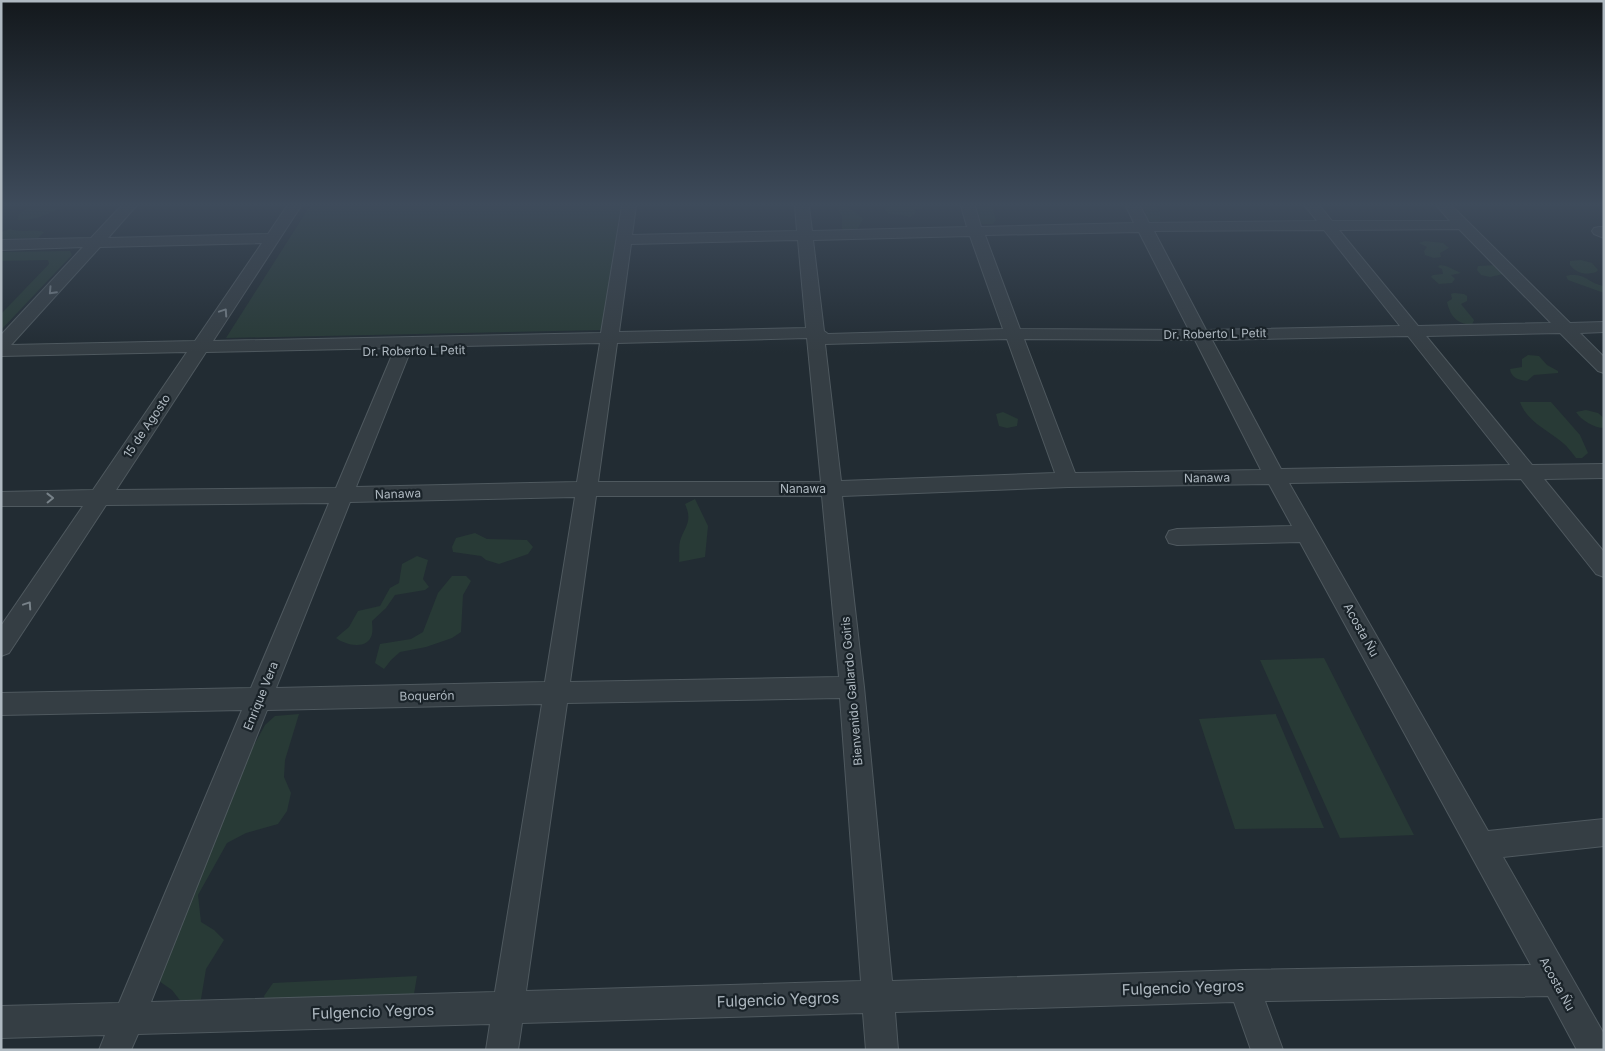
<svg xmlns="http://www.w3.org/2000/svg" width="1605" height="1051" font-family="Inter,sans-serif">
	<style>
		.green { fill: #283a36 }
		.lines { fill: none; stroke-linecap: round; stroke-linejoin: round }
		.minor-casing { stroke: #4f595f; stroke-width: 2 }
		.minor { fill: #353e44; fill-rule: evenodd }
		.oneway { stroke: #788289 }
		.labels { text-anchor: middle; stroke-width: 4.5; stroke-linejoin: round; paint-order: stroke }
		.street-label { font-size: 12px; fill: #afb9c1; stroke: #1a2329 }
		.near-street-label { font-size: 15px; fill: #afb9c1; stroke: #1a2329 }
	</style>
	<rect width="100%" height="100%" fill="#222c33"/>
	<!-- green -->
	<path class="green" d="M 310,206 L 621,206 L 604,330 L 226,338 Z
		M 837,206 L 848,206 L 863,219 L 857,230 L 845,232 L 842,228 L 842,217 Z
		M 889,206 L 924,206 L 921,209 L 915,209 L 916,212 L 911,217 L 887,213 L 884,209 Z
		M 970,206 L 992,206 L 996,220 L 993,224 L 982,224 L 974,220 Z
		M 1141,206 L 1156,206 L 1160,212 L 1160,221 C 1153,224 1147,220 1144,214 L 1145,210 Z
		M 46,207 L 59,208 C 46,215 34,221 18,220 L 19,214 L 28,208 Z
		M 10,229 C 21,233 33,229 44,232 L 38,238 L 1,239 L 1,232 Z
		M 1425,241 L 1443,243 L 1449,248 L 1440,253 L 1441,257 L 1434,258 L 1425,255 L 1424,251 L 1427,247 L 1419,243 Z
		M 70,251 L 72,255 L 1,330 L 1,314 L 49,264 L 48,260 L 1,261 L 1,252 Z
		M 1581,260 L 1592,263 L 1598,270 L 1596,272 C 1586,275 1577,274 1570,265 L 1570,261 Z
		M 1440,265 L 1446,266 L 1461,273 L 1451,275 L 1455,279 L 1452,283 L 1439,284 L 1431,277 L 1433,275 L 1443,274 L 1442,269 L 1438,267 Z
		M 1496,265 L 1503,274 L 1490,277 L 1481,275 L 1477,270 L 1478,266 Z
		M 1570,275 C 1587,274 1588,283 1604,286 L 1604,293 L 1568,280 L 1566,276 Z
		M 1454,293 L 1464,294 L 1467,296 L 1467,301 L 1461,304 L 1474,320 L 1472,325 C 1456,324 1450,315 1447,302 L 1452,299 L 1451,294 Z
		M 1528,355 L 1539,356 L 1547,365 L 1558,371 L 1558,373 L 1534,375 L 1527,381 C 1519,380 1511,378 1510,369 L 1522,367 L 1522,359 Z
		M 1520,402 L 1551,402 L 1580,435 L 1588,453 L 1582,458 L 1576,458 C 1572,453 1568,447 1563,443 C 1548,430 1527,422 1520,402 Z
		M 1586,410 L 1598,413 L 1604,418 L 1604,428 C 1594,428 1581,420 1576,412 Z
		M 1003,412 L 1018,419 L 1017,426 L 1007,428 L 999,426 L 996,414 Z
		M 695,499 L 708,526 L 705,557 L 679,562 C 680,555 678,545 681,538 C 687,524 692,520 685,504 Z
		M 475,533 L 487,539 L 527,540 L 533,547 L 528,554 L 499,564 L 486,560 L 481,556 L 453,552 L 452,547 L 456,538 Z
		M 417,556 L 428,560 L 423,579 L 429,587 L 425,590 L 395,595 L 386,608 L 372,621 C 372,624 373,630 372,634 C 368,651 345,645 336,638 L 349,627 L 358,611 L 380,606 L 390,588 L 399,583 L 402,564 Z
		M 452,576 L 466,576 L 471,581 L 463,595 L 461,632 L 452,638 L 426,647 L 400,652 L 391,660 L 384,669 L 375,663 L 380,644 L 411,639 L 423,632 L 438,593 Z
		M 1324,658 L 1414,835 L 1340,838 L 1260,660 Z
		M 299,714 L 285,760 L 284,777 L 291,793 L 287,811 L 278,824 L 246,833 L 227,843 L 198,895 L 201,922 L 214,930 L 224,940 L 206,969 L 201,999 L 189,1012 L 172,990 L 156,979 L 248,756 L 265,725 L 275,716 Z
		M 1276,714 L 1276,715 L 1324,828 L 1235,829 L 1199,719 Z
		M 417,976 L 414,994 L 267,1006 L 264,996 L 273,983 Z"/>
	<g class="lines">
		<defs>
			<path id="minor" d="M 121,206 L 136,206 L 108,238 L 268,234 L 287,206 L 301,206 L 213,341 L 601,333 L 622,206 L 636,206 L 632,235 L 797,231 L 795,206 L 809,206 L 812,231 L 967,227 L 961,206 L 975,206 L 981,227 L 1134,223 L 1126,206 L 1140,206 L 1149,223 L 1317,221 L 1305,206 L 1320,206 L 1332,221 L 1450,221 L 1437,206 L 1452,206 L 1570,323 L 1604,322 L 1604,332 L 1580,333 L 1604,357 L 1604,373 L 1598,371 L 1560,333 L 1426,336 L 1532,465 L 1604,464 L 1604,478 L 1544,479 L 1604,552 L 1604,577 L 1596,574 L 1521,479 L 1289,483 L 1488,831 L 1604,819 L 1604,846 L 1503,857 L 1604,1034 L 1604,1050 L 1577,1050 L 1548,996 L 1265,1001 L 1283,1050 L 1251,1050 L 1234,1002 L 895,1012 L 898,1050 L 866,1050 L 863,1013 L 522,1023 L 518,1050 L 486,1050 L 490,1024 L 138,1034 L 131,1050 L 99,1050 L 105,1035 L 1,1038 L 1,1006 L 119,1003 L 242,710 L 1,715 L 1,693 L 251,688 L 329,503 L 106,505 L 9,653 L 1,656 L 1,626 L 83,506 L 1,506 L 1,492 L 93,490 L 187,352 L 1,356 L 1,335 L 83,247 L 1,250 L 1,240 L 91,238 ZM 1459,229 L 1551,323 L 1418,326 L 1339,230 ZM 1324,230 L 1400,326 L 1206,330 L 1154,231 ZM 1139,232 L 1189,330 L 1020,329 L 985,235 ZM 970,236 L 1003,329 L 828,334 L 824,331 L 813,240 ZM 798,240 L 806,328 L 619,332 L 631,244 ZM 262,243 L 195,341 L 11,345 L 100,247 ZM 1408,336 L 1510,465 L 1281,469 L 1212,340 ZM 807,338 L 821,482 L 598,482 L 617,343 ZM 1007,339 L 1055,473 L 841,481 L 825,344 ZM 1024,339 L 1195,340 L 1261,470 L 1075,473 ZM 600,343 L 577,482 L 356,487 L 412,347 ZM 395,348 L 336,488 L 116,490 L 206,352 ZM 1269,484 L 1292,526 L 1177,529 L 1169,531 L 1166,537 L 1169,543 L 1177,545 L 1300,542 L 1531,965 L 1244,970 L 892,981 L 864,687 L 842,496 L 1068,487 ZM 596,496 L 822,496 L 839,677 L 570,682 ZM 575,497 L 545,682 L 276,688 L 350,502 ZM 840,698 L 861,981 L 526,991 L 567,703 ZM 542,704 L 495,992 L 151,1002 L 267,710 Z
				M 1599,227 L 1604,227 L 1604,238 L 1594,234 L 1592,231 L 1594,228 Z"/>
		</defs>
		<!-- minor casing -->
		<use href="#minor" class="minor-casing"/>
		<!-- minor -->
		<use href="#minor" class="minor"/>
	</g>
	<!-- one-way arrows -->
	<defs><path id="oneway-chevron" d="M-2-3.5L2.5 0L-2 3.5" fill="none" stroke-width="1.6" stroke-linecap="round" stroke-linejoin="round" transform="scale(1.25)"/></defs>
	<g class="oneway">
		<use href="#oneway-chevron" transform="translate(52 291) rotate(133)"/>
		<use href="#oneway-chevron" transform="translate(224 312) rotate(-56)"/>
		<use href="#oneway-chevron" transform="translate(50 498) rotate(-1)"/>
		<use href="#oneway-chevron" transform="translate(28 605) rotate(-56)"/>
	</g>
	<!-- sky -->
	<linearGradient id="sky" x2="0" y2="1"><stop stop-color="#13181c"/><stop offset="0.58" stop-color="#3e4b5b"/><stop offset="1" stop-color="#3e4b5b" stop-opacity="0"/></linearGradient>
	<rect width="1605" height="353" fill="url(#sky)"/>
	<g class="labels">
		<!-- street labels -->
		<g class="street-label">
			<text transform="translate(1215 334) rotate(-1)" y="4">Dr. Roberto L Petit</text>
			<text transform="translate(414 351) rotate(-1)" y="4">Dr. Roberto L Petit</text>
			<text transform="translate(147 426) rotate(-56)" y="4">15 de Agosto</text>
			<text transform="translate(1207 478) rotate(-1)" y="4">Nanawa</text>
			<text x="803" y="493">Nanawa</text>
			<text transform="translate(398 494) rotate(-2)" y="4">Nanawa</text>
			<text transform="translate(1361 630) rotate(61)" y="4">Acosta Ñu</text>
			<text transform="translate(852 691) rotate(-95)" y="4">Bienvenido Gallardo Goiris</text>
			<text transform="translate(261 696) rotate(-68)" y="4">Enrique Vera</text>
			<text transform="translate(427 696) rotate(-1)" y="4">Boquerón</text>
			<text transform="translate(1557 984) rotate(61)" y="4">Acosta Ñu</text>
		</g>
		<!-- near-street labels -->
		<g class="near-street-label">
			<text transform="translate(1183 988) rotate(-2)" y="5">Fulgencio Yegros</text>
			<text transform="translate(778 1000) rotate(-2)" y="5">Fulgencio Yegros</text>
			<text transform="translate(373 1012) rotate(-2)" y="5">Fulgencio Yegros</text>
		</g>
	</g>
	<!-- border -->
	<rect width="1605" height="1051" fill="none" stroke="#afb9c1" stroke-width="5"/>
</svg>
